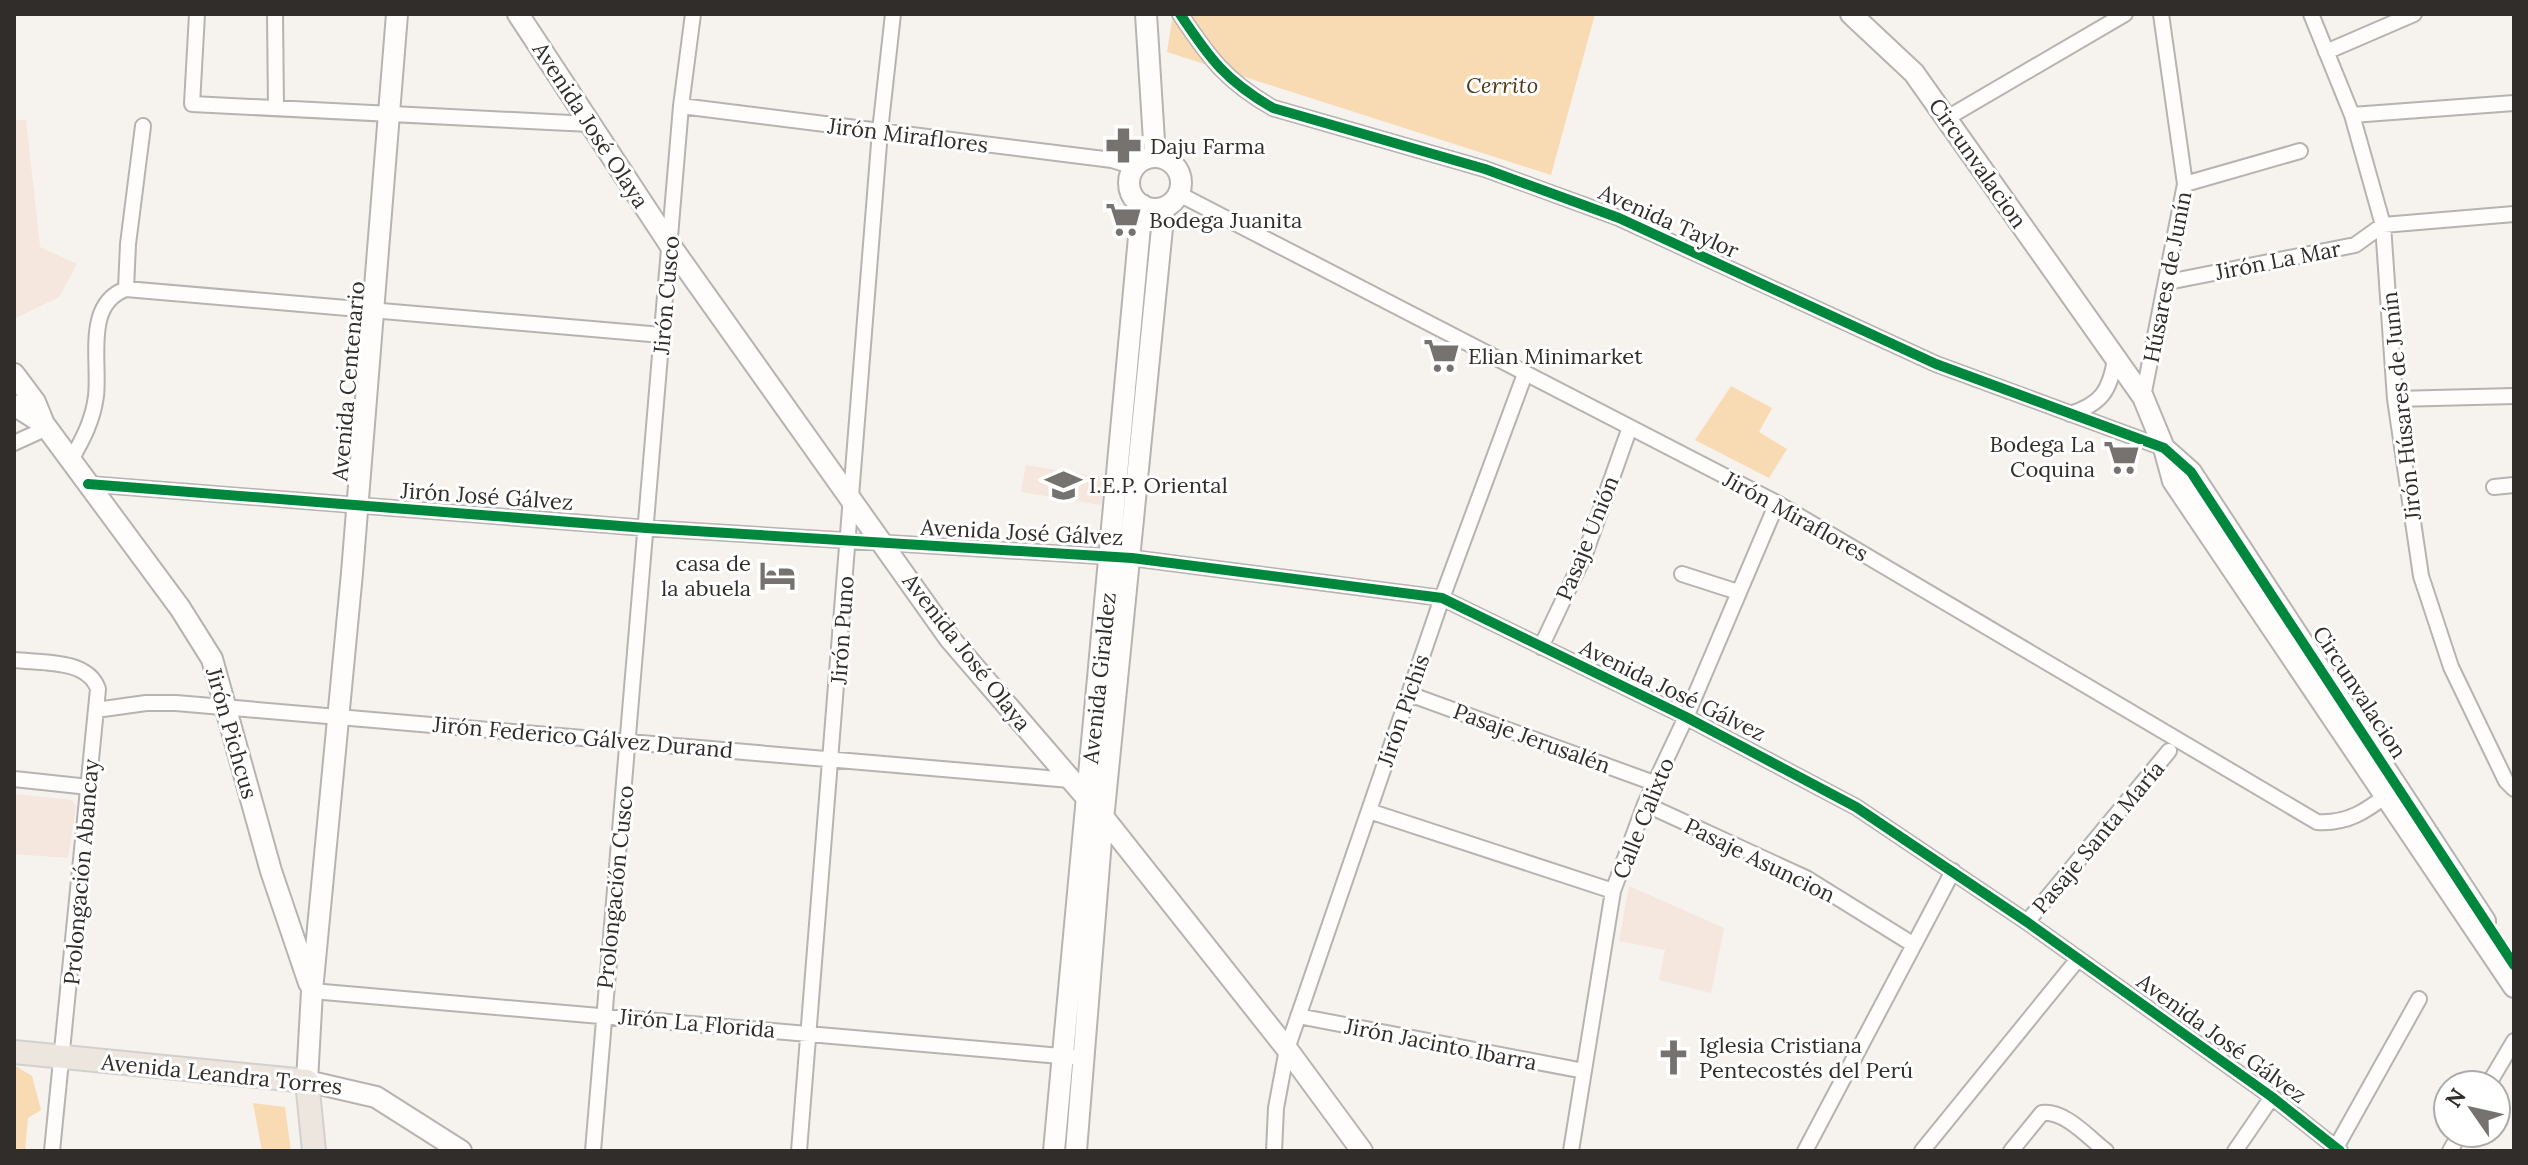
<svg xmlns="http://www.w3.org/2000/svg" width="2528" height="1165" font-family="Lora,serif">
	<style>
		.education { fill: #f5e6de }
		.green { fill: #f8dab3 }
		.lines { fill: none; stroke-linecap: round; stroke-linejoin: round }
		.street-casing { stroke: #b6b3b0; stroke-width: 18 }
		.secondary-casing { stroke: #b6b3b0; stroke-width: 24 }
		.primary-casing { stroke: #d2d0ce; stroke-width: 26 }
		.street { stroke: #fefdfc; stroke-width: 14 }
		.secondary { stroke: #fefdfc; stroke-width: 20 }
		.primary { stroke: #ede6df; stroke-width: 22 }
		.cycleway-casing { stroke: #fff; stroke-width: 15 }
		.cycleway { stroke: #00873e; stroke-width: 10 }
		.labels { text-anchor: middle; stroke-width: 6; stroke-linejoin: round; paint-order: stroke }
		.park-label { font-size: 22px; font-style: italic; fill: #533a17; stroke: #fff }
		.street-label { font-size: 22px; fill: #302d2a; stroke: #fff }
		.poi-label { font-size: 22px; fill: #302d2a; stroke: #fff; text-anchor: start }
	</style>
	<rect width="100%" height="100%" fill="#f6f2ee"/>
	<!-- education -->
	<path class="education" d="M 14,120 L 26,120 L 40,247 L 77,264 L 59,297 L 14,319 Z
		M 1026,465 L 1106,478 L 1101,505 L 1021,492 Z
		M 14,794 L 72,800 L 76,806 L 68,858 L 14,854 Z
		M 1629,886 L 1724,928 L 1711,993 L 1659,980 L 1665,950 L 1619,941 Z"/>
	<!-- green -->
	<path class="green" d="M 1173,14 L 1595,14 L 1551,175 L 1167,52 Z
		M 1731,386 L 1772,408 L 1759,432 L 1787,449 L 1769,478 L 1695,440 Z
		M 14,1065 L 32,1076 L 41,1110 L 28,1118 L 25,1151 L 14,1151 Z
		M 253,1103 L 285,1107 L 291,1151 L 262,1151 Z"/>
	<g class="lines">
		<defs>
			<path id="street" d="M 197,14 L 192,104 L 590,124
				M 275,14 L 276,108
				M 1180,14 C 1210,59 1226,81 1273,108 L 1485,169 L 1619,218 L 1936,364 L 2164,448
				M 2311,14 L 2352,115 L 2383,225 L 2395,399 L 2421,576 L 2451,667 L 2506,781 L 2514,789
				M 2326,52 L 2414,14
				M 681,106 L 1112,160 L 1134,167
				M 2352,115 L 2514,103
				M 1947,118 L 2125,14
				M 2185,184 L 2300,151
				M 1179,194 L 1777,503 L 2317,822 C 2348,824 2366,811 2391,792
				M 2168,282 L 2355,245 L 2383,225 L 2514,214
				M 126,289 L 128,244 L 143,126
				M 2143,397 L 2185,184 L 2161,14
				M 2395,399 L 2514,396
				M 2070,414 C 2101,404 2110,391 2115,359
				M 14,443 L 47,428
				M 71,460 C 83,439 93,420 96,396 C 100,360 84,304 126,289 L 662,335
				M 88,484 L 646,528 L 1132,558 L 1442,598 L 1686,717 L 1856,807 L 2027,922 L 2272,1097 L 2340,1151
				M 2494,487 L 2514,485
				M 1682,574 L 1738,592
				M 1541,647 L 1585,554 L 1630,427
				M 14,660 C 41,663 88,659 98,689 L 52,1151
				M 1409,694 L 1654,783
				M 96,710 L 146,703 L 176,703 L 1070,780
				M 14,779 L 89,787
				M 1645,804 L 1806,878 L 1914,945
				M 1369,811 L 1613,891
				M 2027,922 L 2169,751
				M 312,991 L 1072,1057
				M 1298,1016 L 1584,1071
				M 2488,1085 L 2514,1041
				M 593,1151 L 681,106 L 693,14
				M 799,1151 L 880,131 L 893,14
				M 1274,1151 L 1276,1108 L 1287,1049 L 1442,598 L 1525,374
				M 1571,1151 L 1613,891 L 1645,804 L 1686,717 L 1777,503
				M 1805,1151 L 1953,871
				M 1922,1151 L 2078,959
				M 2011,1151 L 2042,1113 C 2065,1110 2089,1138 2106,1151
				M 2235,1151 L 2272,1097
				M 2334,1151 L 2419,999
				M 2450,1151 L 2460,1133"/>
			<path id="secondary" d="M 397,14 L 352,573 L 312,991 L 307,1081 L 376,1097 L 461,1151
				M 518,14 L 670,245 L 950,639 L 1104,818 L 1287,1049 L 1362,1151
				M 1146,14 L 1155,157
				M 1851,14 L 1914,73 L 2143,397 L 2164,448 L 2173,481 L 2514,987
				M1129 183a26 26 0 1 1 52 0a26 26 0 1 1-52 0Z
				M 14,374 L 35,402 L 44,424 L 180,608 L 212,659 L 271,871 L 309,983
				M 14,405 L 44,424
				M 2164,448 L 2191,472 L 2485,921
				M 1054,1151 L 1142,205
				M 1076,1151 L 1101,840 L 1164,208"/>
			<path id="primary" d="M 14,1052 L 307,1081 L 314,1151"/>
		</defs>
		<!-- street casing -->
		<use href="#street" class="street-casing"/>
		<!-- secondary casing -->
		<use href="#secondary" class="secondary-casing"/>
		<!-- primary casing -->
		<use href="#primary" class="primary-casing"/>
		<!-- street -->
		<use href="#street" class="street"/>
		<!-- secondary -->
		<use href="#secondary" class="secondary"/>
		<!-- primary -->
		<use href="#primary" class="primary"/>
		<defs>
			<path id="cycleway" d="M 1180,14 C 1210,59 1226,81 1273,108 L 1485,169 L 1619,218 L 1936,364 L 2164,448 L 2191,472 L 2514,965
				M 88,484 L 646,528 L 1132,558 L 1442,598 L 1686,717 L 1856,807 L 2027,922 L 2272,1097 L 2340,1151"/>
		</defs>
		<!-- cycleway casing -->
		<use href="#cycleway" class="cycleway-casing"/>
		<!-- cycleway -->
		<use href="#cycleway" class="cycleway"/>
	</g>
	<!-- icons -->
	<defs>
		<symbol id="pharmacy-bare" viewBox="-9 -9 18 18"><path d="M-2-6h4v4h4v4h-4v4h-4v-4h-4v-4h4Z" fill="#75726f" stroke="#fff" stroke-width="2.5" paint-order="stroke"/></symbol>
		<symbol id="supermarket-bare" viewBox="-9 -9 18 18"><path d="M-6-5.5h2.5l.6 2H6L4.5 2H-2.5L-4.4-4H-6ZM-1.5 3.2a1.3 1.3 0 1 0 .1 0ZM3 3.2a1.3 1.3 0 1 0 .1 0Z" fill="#75726f" stroke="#fff" stroke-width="2.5" paint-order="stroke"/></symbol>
		<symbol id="school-bare" viewBox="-9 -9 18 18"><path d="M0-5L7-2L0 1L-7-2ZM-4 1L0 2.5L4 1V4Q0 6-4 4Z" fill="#75726f" stroke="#fff" stroke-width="2.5" paint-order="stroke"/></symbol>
		<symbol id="hotel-bare" viewBox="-9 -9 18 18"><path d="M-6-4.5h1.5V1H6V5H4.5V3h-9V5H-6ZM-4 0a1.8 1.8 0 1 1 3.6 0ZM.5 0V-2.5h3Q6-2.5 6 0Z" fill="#75726f" stroke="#fff" stroke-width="2.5" paint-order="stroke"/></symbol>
		<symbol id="church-bare" viewBox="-9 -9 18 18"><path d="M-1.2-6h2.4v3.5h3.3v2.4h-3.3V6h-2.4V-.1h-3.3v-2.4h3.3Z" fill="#75726f" stroke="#fff" stroke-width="2.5" paint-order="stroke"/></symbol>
	</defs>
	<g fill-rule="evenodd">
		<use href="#pharmacy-bare" x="1098" y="120" width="51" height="51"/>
		<use href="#supermarket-bare" x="1098" y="194" width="51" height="51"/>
		<use href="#supermarket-bare" x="1416" y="330" width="51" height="51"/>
		<use href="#supermarket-bare" x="2096" y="432" width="51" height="51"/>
		<use href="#school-bare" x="1038" y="460" width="51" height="51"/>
		<use href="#hotel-bare" x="752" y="550" width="51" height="51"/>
		<use href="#church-bare" x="1648" y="1032" width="51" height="51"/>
	</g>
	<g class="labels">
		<!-- park labels -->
		<g class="park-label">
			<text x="1502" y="93">Cerrito</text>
		</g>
		<!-- street labels -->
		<g class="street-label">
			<text transform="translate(591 125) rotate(57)" y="8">Avenida José Olaya</text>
			<text transform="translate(908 135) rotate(7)" y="8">Jirón Miraflores</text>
			<text transform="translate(1978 163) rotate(55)" y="8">Circunvalacion</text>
			<text transform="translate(1669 221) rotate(24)" y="8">Avenida Taylor</text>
			<text transform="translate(2278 260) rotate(-11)" y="8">Jirón La Mar</text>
			<text transform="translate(2167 277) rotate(-79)" y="8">Húsares de Junín</text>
			<text transform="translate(666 295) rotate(-85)" y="8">Jirón Cusco</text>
			<text transform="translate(348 381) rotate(-85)" y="8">Avenida Centenario</text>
			<text transform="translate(2401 406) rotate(-96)" y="8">Jirón Húsares de Junín</text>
			<text transform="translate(487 496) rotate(4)" y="8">Jirón José Gálvez</text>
			<text transform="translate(1796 516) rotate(29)" y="8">Jirón Miraflores</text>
			<text transform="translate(1022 532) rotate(3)" y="8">Avenida José Gálvez</text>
			<text transform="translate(1587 538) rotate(-68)" y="8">Pasaje Unión</text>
			<text transform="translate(842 630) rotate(-86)" y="8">Jirón Puno</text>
			<text transform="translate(967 652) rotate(52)" y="8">Avenida José Olaya</text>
			<text transform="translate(1099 678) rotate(-84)" y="8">Avenida Giraldez</text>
			<text transform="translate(1673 690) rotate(26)" y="8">Avenida José Gálvez</text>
			<text transform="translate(2360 692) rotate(57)" y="8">Circunvalacion</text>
			<text transform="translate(1403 710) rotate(-71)" y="8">Jirón Pichis</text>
			<text transform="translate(232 733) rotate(74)" y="8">Jirón Pichcus</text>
			<text transform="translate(583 737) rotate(5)" y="8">Jirón Federico Gálvez Durand</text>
			<text transform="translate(1532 738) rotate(20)" y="8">Pasaje Jerusalén</text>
			<text transform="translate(1643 818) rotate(-68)" y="8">Calle Calixto</text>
			<text transform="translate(2098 837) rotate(-50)" y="8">Pasaje Santa María</text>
			<text transform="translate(1760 860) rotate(26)" y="8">Pasaje Asuncion</text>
			<text transform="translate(81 872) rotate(-85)" y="8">Prolongación Abancay</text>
			<text transform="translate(615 887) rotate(-84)" y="8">Prolongación Cusco</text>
			<text transform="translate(697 1023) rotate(5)" y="8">Jirón La Florida</text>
			<text transform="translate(2222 1038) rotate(36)" y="8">Avenida José Gálvez</text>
			<text transform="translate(1441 1044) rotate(11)" y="8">Jirón Jacinto Ibarra</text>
			<text transform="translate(222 1074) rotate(6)" y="8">Avenida Leandra Torres</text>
		</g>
		<!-- poi labels -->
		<g class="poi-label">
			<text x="1150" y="154">Daju Farma</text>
			<text x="1149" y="228">Bodega Juanita</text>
			<text x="1468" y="364">Elian Minimarket</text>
			<text x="2095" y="452" text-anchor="end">Bodega La<tspan x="2095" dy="25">Coquina</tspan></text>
			<text x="1089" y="493">I.E.P. Oriental</text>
			<text x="751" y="571" text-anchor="end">casa de<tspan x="751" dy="25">la abuela</tspan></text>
			<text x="1699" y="1053">Iglesia Cristiana<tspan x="1699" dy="25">Pentecostés del Perú</tspan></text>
		</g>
	</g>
	<!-- border -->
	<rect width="2528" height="1165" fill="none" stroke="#302d2a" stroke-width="32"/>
	<!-- north arrow -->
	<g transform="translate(2472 1109) rotate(304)"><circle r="38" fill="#ffffff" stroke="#acabaa" stroke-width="2"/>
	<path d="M0-6L14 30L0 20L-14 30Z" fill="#75726f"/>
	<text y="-12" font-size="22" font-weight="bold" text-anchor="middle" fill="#302d2a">N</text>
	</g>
</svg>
